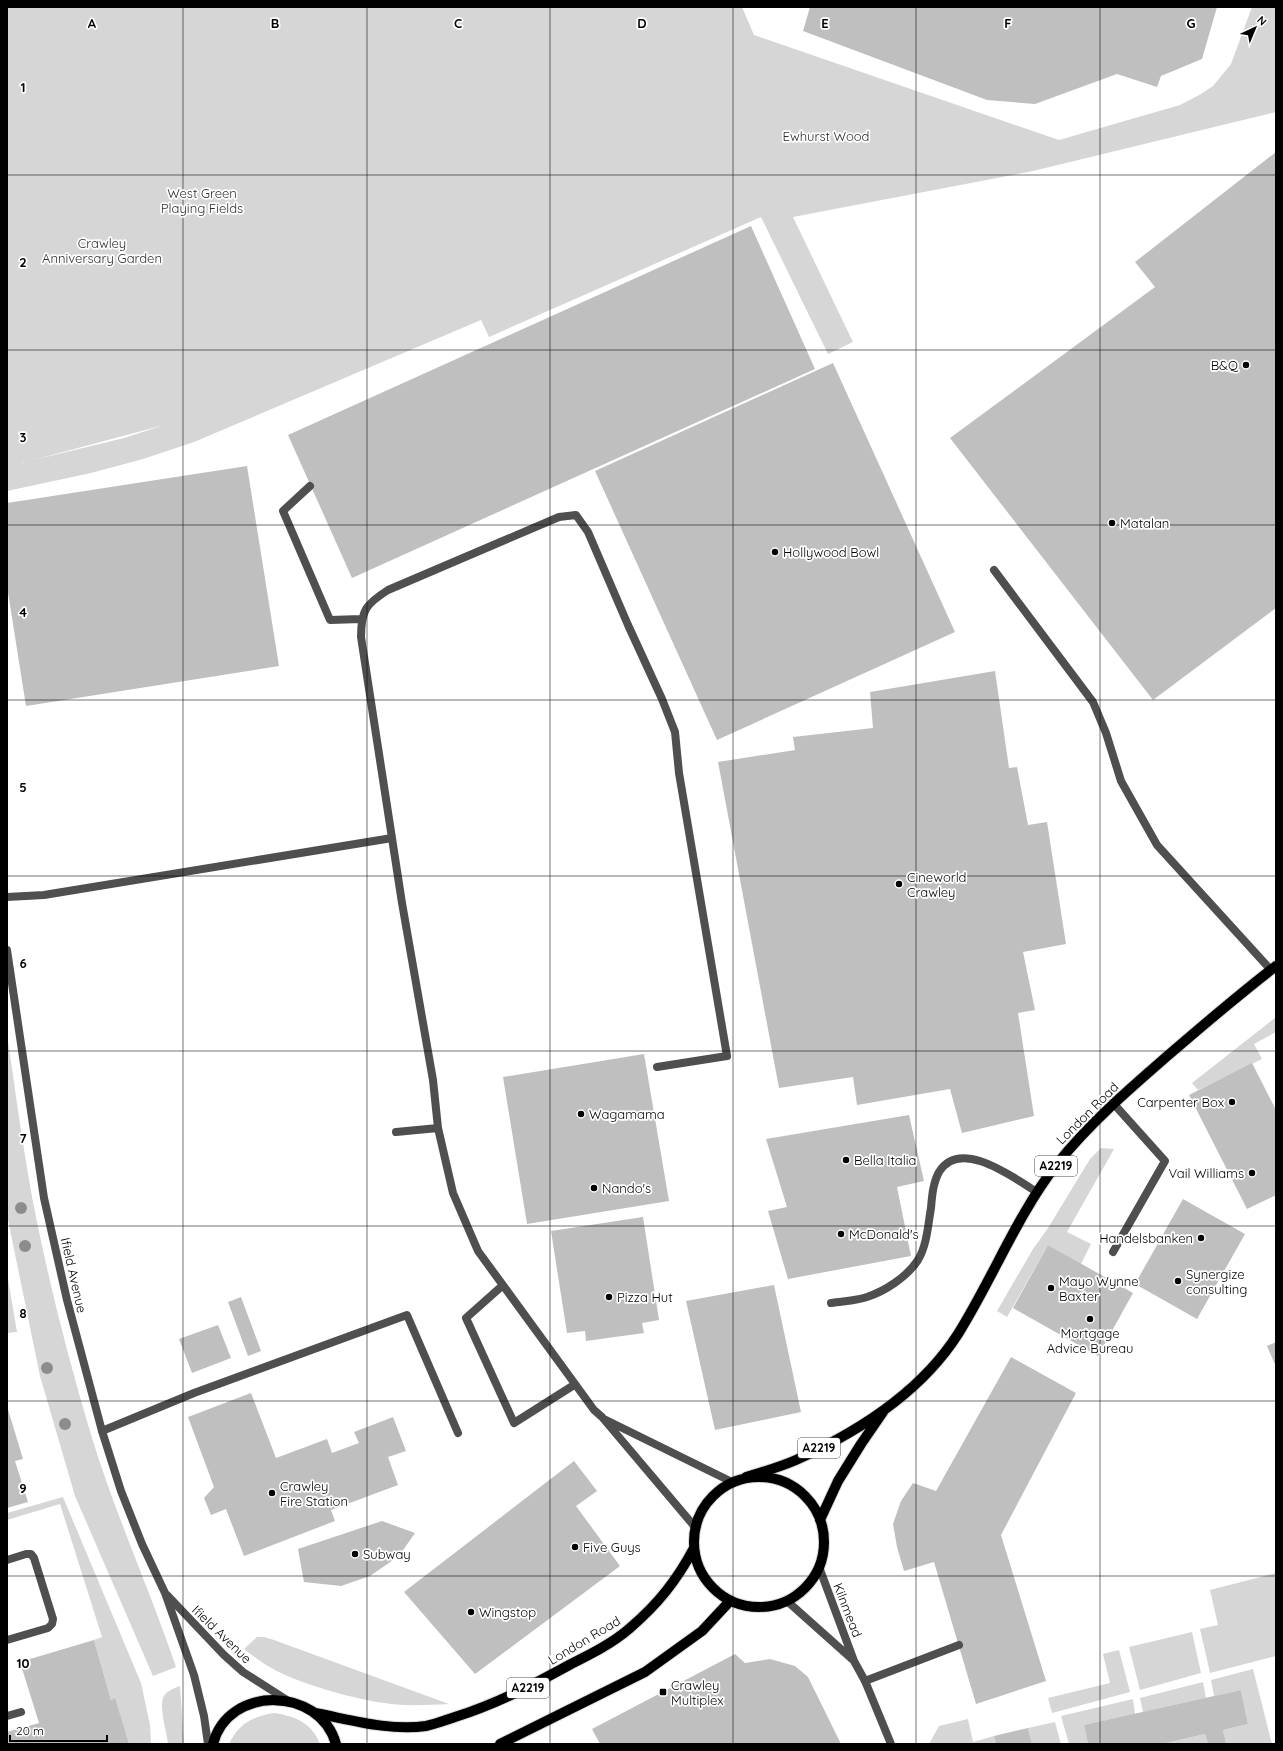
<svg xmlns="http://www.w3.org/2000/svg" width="1283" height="1751" font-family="Quicksand,sans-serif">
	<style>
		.green { fill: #d6d6d6; fill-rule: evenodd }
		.building { fill: #bfbfbf }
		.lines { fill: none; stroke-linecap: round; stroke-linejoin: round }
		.primary-casing { stroke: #dbdbdb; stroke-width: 12 }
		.service { stroke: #4f4f4f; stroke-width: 8 }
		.minor { stroke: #4f4f4f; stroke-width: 8 }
		.tertiary { stroke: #4f4f4f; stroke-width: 8 }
		.primary { stroke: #000; stroke-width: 10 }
		.tree { fill: #8c8c8c }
		.grid { fill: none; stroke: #000; stroke-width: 1; stroke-opacity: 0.55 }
		.poi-dot { fill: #000; stroke: #fff; stroke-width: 1.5 }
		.labels { text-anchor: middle; stroke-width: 3.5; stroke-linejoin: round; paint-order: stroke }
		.shield { fill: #fff; stroke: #4c4c4c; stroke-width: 1 }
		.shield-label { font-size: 12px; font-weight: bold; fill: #000 }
		.park-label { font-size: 13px; fill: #2d2d2d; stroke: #fff }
		.poi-label { font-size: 13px; fill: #000; stroke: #fff; text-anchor: start }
		.street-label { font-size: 13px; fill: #000; stroke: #fff }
		.grid-label { font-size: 13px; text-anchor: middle; font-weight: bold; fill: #000; stroke: #fff; stroke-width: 3.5; stroke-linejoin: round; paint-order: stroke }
	</style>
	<rect width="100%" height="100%" fill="#fff"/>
	<!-- green -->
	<path class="green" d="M 7,7 L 742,7 L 754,35 L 1059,140 L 1180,105 L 1201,94 L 1213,86 L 1231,64 L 1252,7 L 1276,7 L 1276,112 L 1033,171 L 793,217 L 853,342 L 828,354 L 761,217 L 489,337 L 481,320 L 194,442 L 143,459 L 91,473 L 7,491 ZM 164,425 L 124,438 L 21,463 L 22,463 Z
		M 1276,1017 L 1276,1032 L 1254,1044 L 1262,1059 L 1198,1090 L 1192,1083 Z
		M 7,1034 C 16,1095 24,1157 36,1217 C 51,1291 70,1365 92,1438 C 116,1516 150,1590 176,1667 L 153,1676 L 75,1496 L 40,1376 L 7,1215 Z
		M 1101,1148 L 1114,1149 L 1067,1232 L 1091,1244 L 1081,1264 L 1048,1245 L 1007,1317 L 997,1311 L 1033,1249 L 1048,1228 L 1090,1159 Z
		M 7,1273 L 17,1332 L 7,1333 Z
		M 63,1497 L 141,1683 L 150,1725 L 151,1744 L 129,1744 L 114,1699 L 111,1700 L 94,1640 L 102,1637 L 60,1504 L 7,1520 L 7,1513 Z
		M 1276,1573 L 1276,1656 L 1210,1673 L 1200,1629 L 1218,1625 L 1210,1590 Z
		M 1192,1632 L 1201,1673 L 1140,1690 L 1129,1647 Z
		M 257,1637 L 264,1637 L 274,1640 L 449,1704 C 429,1705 410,1706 391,1704 C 356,1700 295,1683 266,1665 C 258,1660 251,1654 244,1649 Z
		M 1119,1650 L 1130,1692 L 1052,1713 L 1048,1698 L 1110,1683 L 1103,1654 Z
		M 1253,1669 L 1272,1744 L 1223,1744 L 1226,1743 L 1223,1730 L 1248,1724 L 1241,1690 L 1214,1696 L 1211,1680 Z
		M 1203,1682 L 1206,1698 L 1143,1712 L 1140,1698 Z
		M 180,1686 L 184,1744 L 168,1744 C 167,1733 158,1705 164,1696 C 167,1691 174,1688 180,1686 Z
		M 1133,1699 L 1135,1714 L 1084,1725 L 1088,1744 L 1069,1744 L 1061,1716 Z
		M 274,1713 C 295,1716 312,1723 320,1744 L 229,1744 C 239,1723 252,1717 274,1713 Z
		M 968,1719 L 973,1742 L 994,1736 L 996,1744 L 929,1744 L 939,1726 Z
		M 1055,1722 L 1061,1744 L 1032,1744 L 1028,1728 Z
		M 1205,1734 L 1208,1744 L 1162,1744 Z"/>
	<!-- building -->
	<path class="building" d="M 810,7 L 1217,7 L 1202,59 L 1161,76 L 1157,87 L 1117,74 L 1035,104 L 987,100 L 803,31 Z
		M 1276,152 L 1276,608 L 1153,700 L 950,438 L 1155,287 L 1135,262 Z
		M 751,226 L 815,369 L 352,578 L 288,435 Z
		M 833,363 L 955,632 L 717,740 L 595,471 Z
		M 247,466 L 279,666 L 26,706 L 7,586 L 7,503 Z
		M 995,671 L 1009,768 L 1017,767 L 1028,825 L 1047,822 L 1066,944 L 1023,952 L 1035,1010 L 1018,1013 L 1034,1116 L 962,1133 L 950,1089 L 857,1105 L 853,1077 L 779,1088 L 718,762 L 795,750 L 793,737 L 873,728 L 870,692 Z
		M 644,1054 L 669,1201 L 527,1224 L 503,1077 Z
		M 1252,1063 L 1276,1110 L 1276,1195 L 1247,1209 L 1189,1095 Z
		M 909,1115 L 924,1181 L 897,1187 L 911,1256 L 788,1279 L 768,1211 L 787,1207 L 766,1139 Z
		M 1183,1199 L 1245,1234 L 1197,1319 L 1135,1284 Z
		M 643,1217 L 659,1320 L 642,1323 L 644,1333 L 586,1341 L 585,1331 L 567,1333 L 551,1231 Z
		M 1048,1245 L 1133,1293 L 1098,1356 L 1013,1308 Z
		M 774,1285 L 801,1412 L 715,1430 L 686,1301 Z
		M 241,1297 L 261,1351 L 248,1356 L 228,1302 Z
		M 218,1325 L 231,1358 L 192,1373 L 179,1339 Z
		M 1276,1342 L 1276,1367 L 1267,1346 Z
		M 1011,1357 L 1076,1393 L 1001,1535 L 1046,1681 L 976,1704 L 934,1562 L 904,1571 L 897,1547 L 893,1524 L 901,1501 L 913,1483 L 936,1491 Z
		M 251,1393 L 276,1458 L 327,1439 L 332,1453 L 359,1443 L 354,1432 L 393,1417 L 406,1451 L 388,1457 L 398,1485 L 331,1510 L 335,1521 L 244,1556 L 226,1509 L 211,1515 L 204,1498 L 214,1487 L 188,1417 Z
		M 7,1406 L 23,1459 L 15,1461 L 28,1502 L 7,1508 Z
		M 574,1461 L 597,1491 L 576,1506 L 620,1566 L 475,1674 L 404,1592 Z
		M 382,1521 L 415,1533 L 399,1556 L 370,1576 L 341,1586 L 304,1582 L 298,1549 Z
		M 94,1640 L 111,1700 L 115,1698 L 129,1744 L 7,1744 L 7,1732 L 39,1723 L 20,1662 Z
		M 735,1654 L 745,1663 L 770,1659 L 795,1666 L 808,1677 L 841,1744 L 600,1744 L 592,1729 Z
		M 1241,1690 L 1248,1724 L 1223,1730 L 1226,1743 L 1208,1744 L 1205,1734 L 1162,1744 L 1088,1744 L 1084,1725 Z
		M 1028,1728 L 1032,1744 L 996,1744 L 994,1736 Z"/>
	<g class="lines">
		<defs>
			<path id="primary" d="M 746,1477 C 763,1472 780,1467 796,1460 C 858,1432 921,1392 958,1334 C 993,1278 1017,1215 1057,1164 C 1089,1124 1127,1091 1165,1058 C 1201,1027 1238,995 1276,966
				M694 1542a65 65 0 1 1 130 0a65 65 0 1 1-130 0Z
				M 820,1520 L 838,1481 L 861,1444 L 883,1412
				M 315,1713 C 352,1720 389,1731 426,1726 C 436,1724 446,1720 455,1717 C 496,1704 533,1685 571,1664 C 591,1654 613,1643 630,1628 C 658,1604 677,1580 694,1548
				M 213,1744 C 228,1685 320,1686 336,1744
				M 500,1744 L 645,1672 L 702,1631 L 730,1601"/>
		</defs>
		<!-- primary casing -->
		<use href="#primary" class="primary-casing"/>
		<!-- service -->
		<path class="service" d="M 310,486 L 283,511 L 330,620 L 361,619
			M 994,570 L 1093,702 L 1106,733 L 1121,781 L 1157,845 L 1271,970
			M 7,897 L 44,895 L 392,838
			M 657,1067 L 727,1056 L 679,773 L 675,732 L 662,699 L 628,625 L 588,532 L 576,515 L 559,517 L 388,590 C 366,604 361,610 361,637 L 402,903 L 433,1080 L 438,1128 L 453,1193 L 478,1251 L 594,1410 L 602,1417 L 695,1527
			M 1113,1103 L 1165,1161 L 1113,1252
			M 396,1132 L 438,1128
			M 502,1286 L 466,1318 L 514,1423 L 574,1385
			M 831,1303 C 843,1301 856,1301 867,1297 C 885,1291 907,1277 918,1260 C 927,1245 928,1225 931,1208 C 932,1196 933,1183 939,1172 C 960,1137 1014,1178 1037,1192
			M 606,1420 L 732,1482
			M 102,1431 L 194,1393 L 407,1315 L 458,1433
			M 7,1560 L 26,1554 L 31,1554 L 34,1558 L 53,1619 L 52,1624 L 48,1628 L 7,1640
			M 865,1681 L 959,1645
			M 7,1716 L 21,1712"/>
		<!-- minor -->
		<path class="minor" d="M 819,1567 L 854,1661 L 865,1681 L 891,1744
			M 787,1601 L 852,1659"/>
		<!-- tertiary -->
		<path class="tertiary" d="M 7,950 L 44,1198 L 67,1300 L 102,1431 L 121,1491 L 142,1544 L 165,1593 L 194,1675 L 204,1716 L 208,1744
			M 167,1595 L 224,1655 L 243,1672 L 287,1700"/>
		<!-- primary -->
		<use href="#primary" class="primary"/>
	</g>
	<!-- trees -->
	<g class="tree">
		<circle cx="21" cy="1208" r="6"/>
		<circle cx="25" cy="1246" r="6"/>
		<circle cx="47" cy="1368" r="6"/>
		<circle cx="65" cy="1424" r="6"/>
	</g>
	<!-- grid -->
	<path class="grid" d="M 183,7 L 183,1744M 367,7 L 367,1744M 550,7 L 550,1744M 733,7 L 733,1744M 916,7 L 916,1744M 1100,7 L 1100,1744M 7,175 L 1276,175M 7,350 L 1276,350M 7,525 L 1276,525M 7,700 L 1276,700M 7,876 L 1276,876M 7,1051 L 1276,1051M 7,1226 L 1276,1226M 7,1401 L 1276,1401M 7,1576 L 1276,1576"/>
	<!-- markers -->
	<g class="poi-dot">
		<circle cx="1246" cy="365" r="4"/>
		<circle cx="1112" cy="523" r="4"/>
		<circle cx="775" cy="552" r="4"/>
		<circle cx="899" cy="884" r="4"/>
		<circle cx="1232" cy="1102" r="4"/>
		<circle cx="581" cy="1114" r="4"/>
		<circle cx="846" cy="1160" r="4"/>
		<circle cx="1252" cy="1173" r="4"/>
		<circle cx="594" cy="1188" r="4"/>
		<circle cx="841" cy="1234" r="4"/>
		<circle cx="1201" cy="1238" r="4"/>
		<circle cx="1178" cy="1281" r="4"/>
		<circle cx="1051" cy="1288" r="4"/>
		<circle cx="609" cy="1297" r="4"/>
		<circle cx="1090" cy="1319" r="4"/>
		<circle cx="272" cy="1493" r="4"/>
		<circle cx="575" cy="1547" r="4"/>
		<circle cx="355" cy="1554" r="4"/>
		<circle cx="471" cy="1612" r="4"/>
		<rect x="659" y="1688" width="8" height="8" rx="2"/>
	</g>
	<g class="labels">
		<!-- shield labels -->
		<g class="shield">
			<rect x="1035" y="1156" width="42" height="20" rx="3"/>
			<rect x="798" y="1438" width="42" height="20" rx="3"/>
			<rect x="507" y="1678" width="42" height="20" rx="3"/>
		</g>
		<g class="shield-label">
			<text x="1056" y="1170">A2219</text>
			<text x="819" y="1452">A2219</text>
			<text x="528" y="1692">A2219</text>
		</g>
		<!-- park labels -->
		<g class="park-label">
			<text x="826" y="141">Ewhurst Wood</text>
			<text x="202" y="198">West Green<tspan x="202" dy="15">Playing Fields</tspan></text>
			<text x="102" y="248">Crawley<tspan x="102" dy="15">Anniversary Garden</tspan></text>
		</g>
		<!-- poi labels -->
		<g class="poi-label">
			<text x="1238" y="370" text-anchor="end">B&amp;Q</text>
			<text x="1120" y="528">Matalan</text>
			<text x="783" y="557">Hollywood Bowl</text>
			<text x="907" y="882">Cineworld<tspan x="907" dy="15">Crawley</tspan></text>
			<text x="1224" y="1107" text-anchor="end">Carpenter Box</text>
			<text x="589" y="1119">Wagamama</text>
			<text x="854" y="1165">Bella Italia</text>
			<text x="1244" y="1178" text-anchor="end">Vail Williams</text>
			<text x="602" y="1193">Nando's</text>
			<text x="849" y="1239">McDonald's</text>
			<text x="1193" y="1243" text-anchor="end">Handelsbanken</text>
			<text x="1186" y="1279">Synergize<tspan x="1186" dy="15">consulting</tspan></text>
			<text x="1059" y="1286">Mayo Wynne<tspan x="1059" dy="15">Baxter</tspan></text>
			<text x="617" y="1302">Pizza Hut</text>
			<text x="1090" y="1338" text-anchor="middle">Mortgage<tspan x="1090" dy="15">Advice Bureau</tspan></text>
			<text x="280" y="1491">Crawley<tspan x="280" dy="15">Fire Station</tspan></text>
			<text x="583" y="1552">Five Guys</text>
			<text x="363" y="1559">Subway</text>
			<text x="479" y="1617">Wingstop</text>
			<text x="671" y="1690">Crawley<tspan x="671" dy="15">Multiplex</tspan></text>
		</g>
		<!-- street labels -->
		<g class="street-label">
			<text transform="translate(1087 1113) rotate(-45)" y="5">London Road</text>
			<text transform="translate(74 1275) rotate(77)" y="5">Ifield Avenue</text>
			<text transform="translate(848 1610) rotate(69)" y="5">Kilnmead</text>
			<text transform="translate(222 1634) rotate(44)" y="5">Ifield Avenue</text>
			<text transform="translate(584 1640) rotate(-31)" y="5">London Road</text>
		</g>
	</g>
	<g class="grid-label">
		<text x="92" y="28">A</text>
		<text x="275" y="28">B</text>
		<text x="458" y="28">C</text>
		<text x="642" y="28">D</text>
		<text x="825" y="28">E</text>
		<text x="1008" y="28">F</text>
		<text x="1191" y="28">G</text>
		<text x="23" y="92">1</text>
		<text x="23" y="267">2</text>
		<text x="23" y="442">3</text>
		<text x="23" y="617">4</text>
		<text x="23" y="792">5</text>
		<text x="23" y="968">6</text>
		<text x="23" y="1143">7</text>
		<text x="23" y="1318">8</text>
		<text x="23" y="1493">9</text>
		<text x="23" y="1668">10</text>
	</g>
	<!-- border -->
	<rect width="1283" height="1751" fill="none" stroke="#000000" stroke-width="16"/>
	<!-- north arrow -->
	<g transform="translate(1255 28) rotate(44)" stroke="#ffffff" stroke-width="3" paint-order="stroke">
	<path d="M0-3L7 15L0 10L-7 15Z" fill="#000000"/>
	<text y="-6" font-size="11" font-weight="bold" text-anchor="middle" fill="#000000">N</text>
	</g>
	<!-- scale -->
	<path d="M10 1735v6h97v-6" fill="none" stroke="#000000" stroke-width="2"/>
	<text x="16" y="1735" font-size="12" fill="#000000" stroke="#ffffff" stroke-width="3" paint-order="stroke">20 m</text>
</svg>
